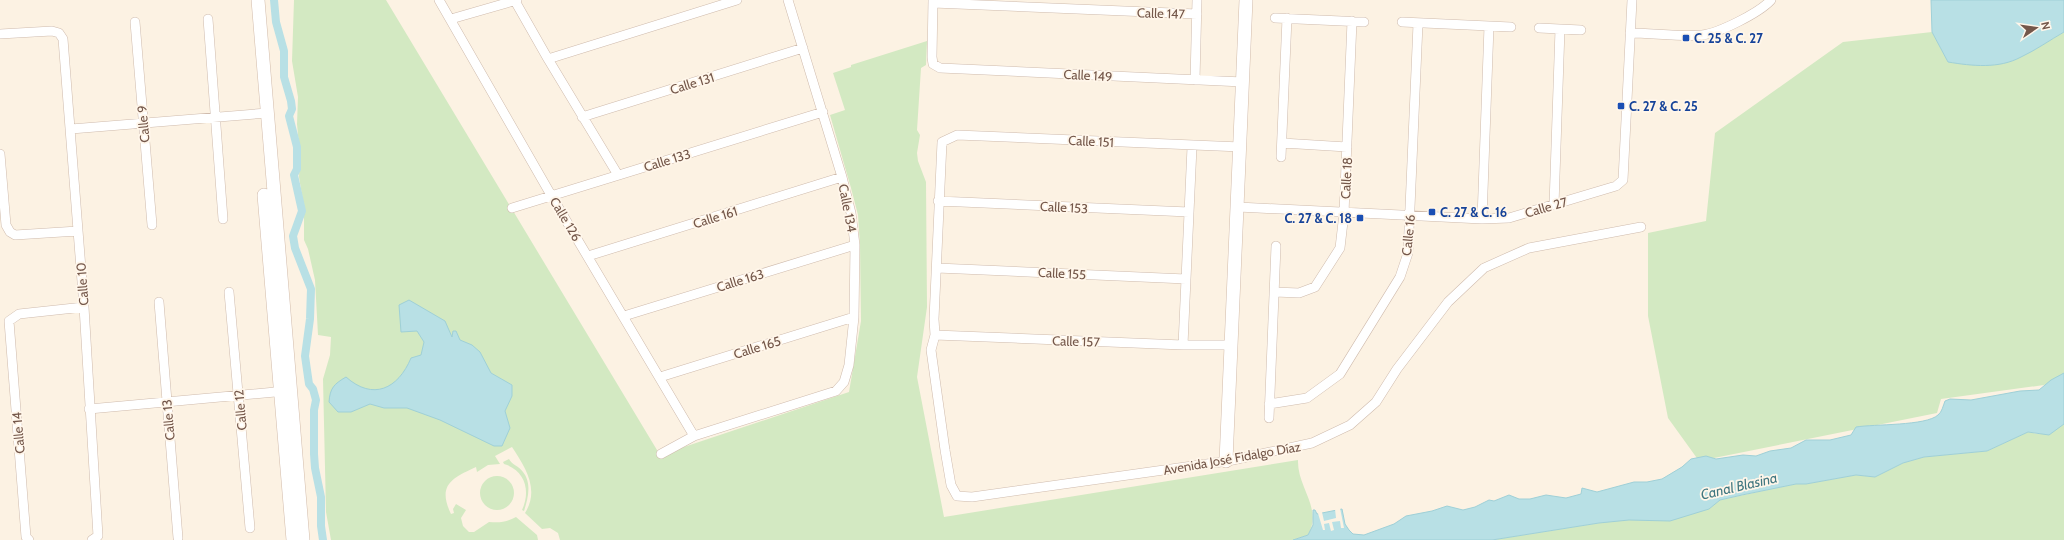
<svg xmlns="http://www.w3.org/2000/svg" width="2064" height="540" font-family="Cabin,sans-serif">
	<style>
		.green { fill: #d3e9c2 }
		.water { fill: #b8e0e5; stroke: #9fd0d7 }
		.pier { fill: #fcf2e3 }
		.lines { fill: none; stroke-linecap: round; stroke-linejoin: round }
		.canal { stroke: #b8e0e5; stroke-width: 8 }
		.street-casing { stroke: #cfbbad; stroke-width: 10 }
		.secondary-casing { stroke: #d2bbaa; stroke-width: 14 }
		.street { stroke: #fff; stroke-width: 9 }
		.secondary { stroke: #fff; stroke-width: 13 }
		.transit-dot { fill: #1a4fb4; stroke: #fff6ea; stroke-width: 1.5 }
		.labels { text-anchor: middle; stroke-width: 3.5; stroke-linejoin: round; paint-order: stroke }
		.street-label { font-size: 13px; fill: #74574a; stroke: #fff6ea }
		.transit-label { font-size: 13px; font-weight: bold; fill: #164399; stroke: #fff6ea; text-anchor: start }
		.water-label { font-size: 14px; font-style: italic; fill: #417780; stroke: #fff6ea }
	</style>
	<rect width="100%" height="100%" fill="#fcf2e3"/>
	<!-- green -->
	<path class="green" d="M 294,0 L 386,0 L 660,455 L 849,392 L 861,321 L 860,245 L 858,215 L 851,188 L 830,115 L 845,110 L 833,73 L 851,67 L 851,65 L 927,41 L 926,65 L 921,68 L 917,130 L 920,135 L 917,153 L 918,161 L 926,182 L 927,307 L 917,377 L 944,517 L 1298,460 C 1297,488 1323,508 1308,535 L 1293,540 L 560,540 L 558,533 L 550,528 L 542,529 L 525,513 C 540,489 525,467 512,447 L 495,456 L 500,464 L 488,465 L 477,472 L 476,467 C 452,478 437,485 451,514 L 454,513 L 453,509 L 456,504 L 466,510 L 461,518 L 463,526 L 469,532 L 474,532 L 489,522 C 500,523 506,522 516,517 L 537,535 L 538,540 L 331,540 L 326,512 L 323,379 L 330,355 L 331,337 L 318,335 L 315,280 L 308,249 L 304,240 L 304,207 L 299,177 L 300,157 L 297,124 L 298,97 L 292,61 Z
		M 1932,32 L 1948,62 L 2046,42 L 2064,32 L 2064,376 L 2044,385 L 1941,399 L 1937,413 L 1699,461 L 1668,418 L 1648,316 L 1648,233 L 1706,221 L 1715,133 L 1843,42 Z
		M 2064,424 L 2064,540 L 1492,540 L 1599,523 L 1709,509 L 1720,500 L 1796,484 L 1806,484 L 1856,475 L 1875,477 L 1903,463 L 1924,457 L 1987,451 L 2028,432 L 2038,434 L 2057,428 Z
		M 509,459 C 512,465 519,466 523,472 C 532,483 528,499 524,511 L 522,510 C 531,491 525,470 504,464 L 503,462 Z
		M480 493a17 17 0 1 1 34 0a17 17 0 1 1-34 0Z"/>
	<!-- water -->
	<path class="water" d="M 1931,0 L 2064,0 L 2064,32 C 2050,40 2036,50 2021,57 C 1999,69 1972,66 1948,62 L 1932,32 Z
		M 409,300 L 445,321 L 452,337 L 453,331 L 456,331 L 460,340 L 472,345 L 480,352 L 491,373 L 512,385 L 512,396 L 505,411 L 510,428 L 502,446 L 494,446 L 440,420 L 407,408 L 384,408 L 370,404 L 351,412 L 338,412 L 329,402 C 330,388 334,384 346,377 C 373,401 398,389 411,358 L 421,355 L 424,342 L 417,331 L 401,332 L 399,305 Z
		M 2064,373 L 2064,424 L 2049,435 L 2028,432 L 1987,451 L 1924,457 L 1903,463 L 1875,477 L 1856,475 L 1806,484 L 1796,484 L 1742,495 L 1720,500 L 1709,509 L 1670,521 L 1629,520 L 1599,523 L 1492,540 L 1293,540 L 1308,535 L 1313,525 L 1313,510 L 1315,510 L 1317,514 L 1342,509 L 1345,524 L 1349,530 L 1353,534 L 1364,535 L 1394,524 L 1406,516 L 1432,511 L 1447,506 L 1463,510 L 1475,507 L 1489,500 L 1494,501 L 1509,495 L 1519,499 L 1530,499 L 1546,495 L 1566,498 L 1581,494 L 1582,488 L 1597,492 L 1634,482 L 1647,482 L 1662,479 L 1682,467 L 1691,459 L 1706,456 L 1716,459 L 1743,455 L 1756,456 L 1770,451 L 1791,448 L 1806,440 L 1830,440 L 1851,435 L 1856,427 C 1874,424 1926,426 1938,415 C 1942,412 1943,406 1945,401 L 1950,399 L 1971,400 L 2020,391 L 2039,390 L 2051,380 Z"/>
	<!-- pier -->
	<path class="pier" d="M 1340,508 L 1344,528 L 1341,528 L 1340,521 L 1332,522 L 1334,530 L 1331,531 L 1329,523 L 1324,524 L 1325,530 L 1323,530 L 1317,510 L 1318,512 L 1322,512 L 1324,521 L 1336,518 L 1335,509 Z"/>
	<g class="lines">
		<!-- canal -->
		<path class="canal" d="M 274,0 L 276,22 L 284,51 L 284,77 L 291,101 L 292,109 L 289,116 L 297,147 L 297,169 L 294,175 L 302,211 L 293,236 L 295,248 L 311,289 L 310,319 L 305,356 L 309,384 L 313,389 L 316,400 L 314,410 L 314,454 L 315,468 L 321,497 L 321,526 L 323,540"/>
		<defs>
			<path id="street" d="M 439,0 L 551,195 L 694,436
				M 933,0 L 932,57 L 933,64 L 940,68 L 1243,82
				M 515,1 L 548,59 L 618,175
				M 933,3 L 1197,14
				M 1275,18 L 1364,22
				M 208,19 L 223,219
				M 451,19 L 517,0
				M 135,22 L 152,225
				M 1402,22 L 1511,27
				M 1539,28 L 1581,30
				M 1630,33 C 1651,33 1683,37 1702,35 C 1719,33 1759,13 1771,0
				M 0,34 L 52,31 L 59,33 L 63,39 L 84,307 L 98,536 L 92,540
				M 548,59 L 737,0
				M 1195,80 L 1197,0
				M 582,117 L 803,48
				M 71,129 L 267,113
				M 1282,143 L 1347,147
				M 1241,147 L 957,135 L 942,142 L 934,319 L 935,335 L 931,350 L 945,450 L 951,485 L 957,496 L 972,497 L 1228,461 L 1312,443 L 1350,425 L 1376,402 L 1397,369 L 1448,302 L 1484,268 L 1529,248 L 1641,227
				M 0,154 L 6,225 L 10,232 L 15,235 L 78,231
				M 1281,157 L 1287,18
				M 938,201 L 1189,212
				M 1554,205 L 1560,29
				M 1238,207 L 1482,219 L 1509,218 L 1616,186 L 1623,180 L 1632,0
				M 512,208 L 823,112
				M 1482,219 L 1489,26
				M 588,256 L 842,177
				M 937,268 L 1186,279
				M 229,292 L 250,528
				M 1275,292 L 1299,293 L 1315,287 L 1340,248 L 1344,213 L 1352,21
				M 159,302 L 178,538
				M 624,316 L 855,245
				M 935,335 L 1183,345 L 1232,345
				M 1183,345 L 1192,147
				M 660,377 L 854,317
				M 1269,404 L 1307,398 L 1340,374 L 1400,277 L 1408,253 L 1418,24
				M 89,409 L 286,391
				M 1269,418 L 1276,246
				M 661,454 L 694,436 L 836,391 L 844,382 L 849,365 L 854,317 L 855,245 L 851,213 L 842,177 L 788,0
				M 29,540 L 26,537 L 9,321 L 19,314 L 84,307"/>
			<path id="secondary" d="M 258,0 L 303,540
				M 264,195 L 293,540
				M 1226,461 L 1246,0"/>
		</defs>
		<!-- street casing -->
		<use href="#street" class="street-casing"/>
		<!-- secondary casing -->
		<use href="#secondary" class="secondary-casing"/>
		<!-- street -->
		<use href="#street" class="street"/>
		<!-- secondary -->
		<use href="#secondary" class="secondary"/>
	</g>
	<!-- markers -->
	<g class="transit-dot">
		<rect x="1682" y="34" width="8" height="8" rx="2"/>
		<rect x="1617" y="102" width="8" height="8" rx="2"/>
		<rect x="1428" y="208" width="8" height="8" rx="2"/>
		<rect x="1356" y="214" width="8" height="8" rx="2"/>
	</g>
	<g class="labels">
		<!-- street labels -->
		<g class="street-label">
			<text transform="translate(1161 13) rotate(2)" y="5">Calle 147</text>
			<text transform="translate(1088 75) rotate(3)" y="5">Calle 149</text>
			<text transform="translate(692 83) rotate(-17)" y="5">Calle 131</text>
			<text transform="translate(143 124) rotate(-95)" y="5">Calle 9</text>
			<text transform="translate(1091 141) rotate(3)" y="5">Calle 151</text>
			<text transform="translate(667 160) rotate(-17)" y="5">Calle 133</text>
			<text transform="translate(1346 178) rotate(-87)" y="5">Calle 18</text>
			<text transform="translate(1064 207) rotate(3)" y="5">Calle 153</text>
			<text transform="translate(1546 207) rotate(-16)" y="5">Calle 27</text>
			<text transform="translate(848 208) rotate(79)" y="5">Calle 134</text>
			<text transform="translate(715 217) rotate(-17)" y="5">Calle 161</text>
			<text transform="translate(566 219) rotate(59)" y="5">Calle 126</text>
			<text transform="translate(1408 235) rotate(-84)" y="5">Calle 16</text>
			<text transform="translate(1062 273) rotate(3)" y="5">Calle 155</text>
			<text transform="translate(740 280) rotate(-17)" y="5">Calle 163</text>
			<text transform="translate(82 284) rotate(-94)" y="5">Calle 10</text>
			<text transform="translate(1076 341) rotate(2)" y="5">Calle 157</text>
			<text transform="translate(757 347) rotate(-17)" y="5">Calle 165</text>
			<text transform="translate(240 410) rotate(-95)" y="5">Calle 12</text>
			<text transform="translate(168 420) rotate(-95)" y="5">Calle 13</text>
			<text transform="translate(18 433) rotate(-95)" y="5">Calle 14</text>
			<text transform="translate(1232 458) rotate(-10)" y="5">Avenida José Fidalgo Díaz</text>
		</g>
		<!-- transit labels -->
		<g class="transit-label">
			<text x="1694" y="43">C. 25 &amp; C. 27</text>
			<text x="1629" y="111">C. 27 &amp; C. 25</text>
			<text x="1440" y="217">C. 27 &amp; C. 16</text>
			<text x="1352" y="223" text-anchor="end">C. 27 &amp; C. 18</text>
		</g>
		<!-- water labels -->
		<g class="water-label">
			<text transform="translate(1739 486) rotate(-13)" y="5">Canal Blasina</text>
		</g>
	</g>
	<!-- north arrow -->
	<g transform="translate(2036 28) rotate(77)" stroke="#fff6ea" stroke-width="3" paint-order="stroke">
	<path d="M0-3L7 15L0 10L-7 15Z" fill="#74574a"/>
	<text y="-6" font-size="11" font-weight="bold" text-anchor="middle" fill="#74574a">N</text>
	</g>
</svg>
